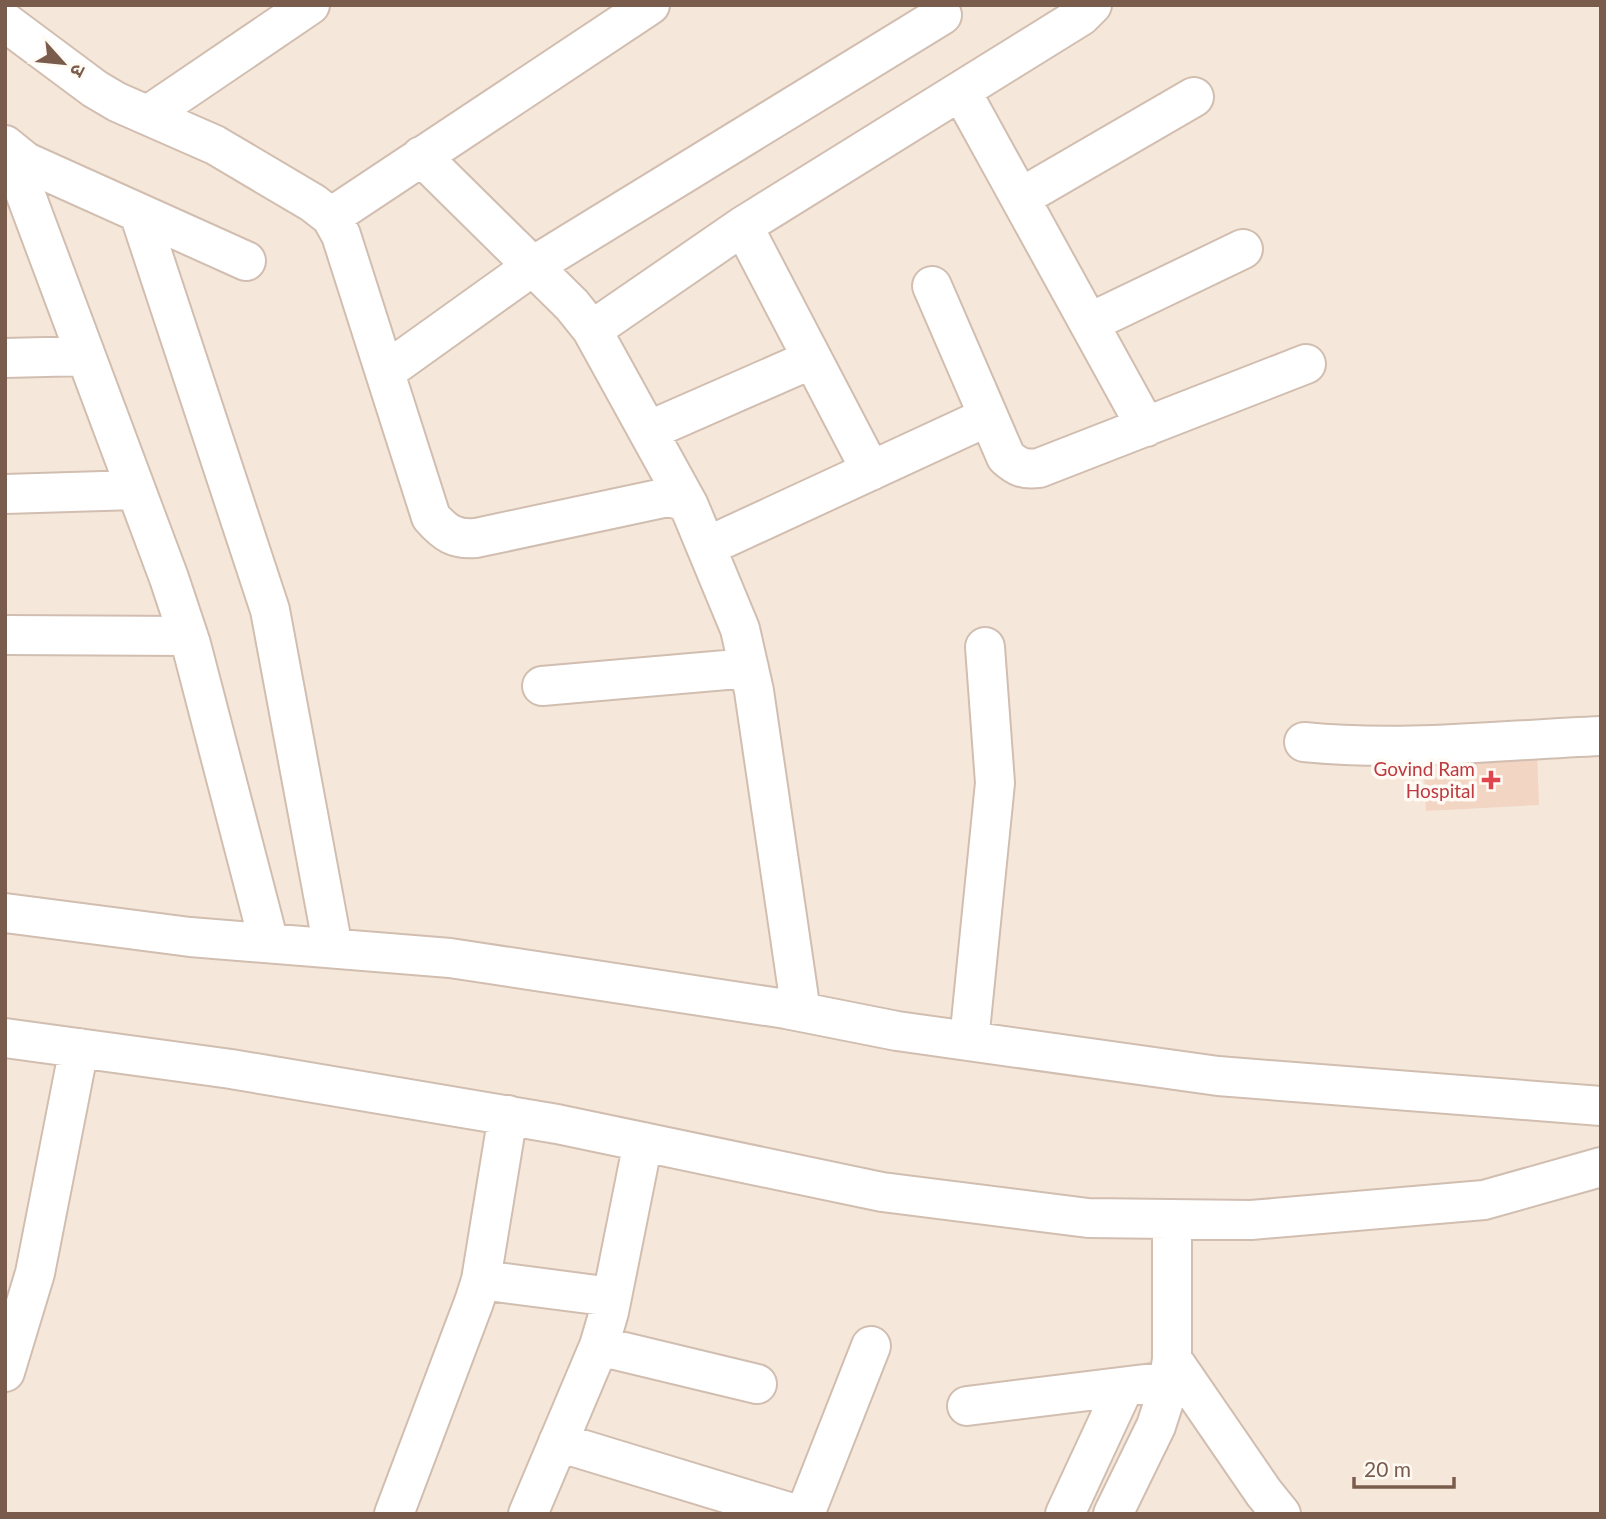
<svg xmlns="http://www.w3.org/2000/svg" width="1606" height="1519" font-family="Lato,'Noto Sans Devanagari',sans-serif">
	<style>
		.residential { fill: #f5e8da }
		.building { fill: #f3d5c3 }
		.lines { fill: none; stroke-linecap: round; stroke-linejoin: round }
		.minor-casing { stroke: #d1beb0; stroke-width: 42 }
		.minor { stroke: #fff; stroke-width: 38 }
		.health-dot { fill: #e0444e; stroke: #fffaf3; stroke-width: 2.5 }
		.labels { text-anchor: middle; stroke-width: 7; stroke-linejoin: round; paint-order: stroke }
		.health-label { font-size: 19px; fill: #be3a42; stroke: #fffaf3; text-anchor: end }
	</style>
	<rect width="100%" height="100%" fill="#fdf6ec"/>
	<!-- residential -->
	<path class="residential" d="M 5,5 L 1601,5 L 1601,1514 L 5,1514 Z"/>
	<!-- building -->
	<path class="building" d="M 1537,747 L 1539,805 L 1426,811 L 1423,753 Z"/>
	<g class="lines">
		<defs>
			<path id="minor" d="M 5,22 L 95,89 L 117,102 L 215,145 L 313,203 L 331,217 L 341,235 L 431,517 C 445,533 455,540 476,538 L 668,497 L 680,500 L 689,506 L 740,629 L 754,691 L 801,1012
				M 961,91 L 1146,427
				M 148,115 L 310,5
				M 5,145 L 26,162 L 246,261
				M 9,150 L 169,578 L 191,644 L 269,943
				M 421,156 L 572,305 L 592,330 L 689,506
				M 1020,198 L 1194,97
				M 139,213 L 270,610 L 333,948
				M 331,217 L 650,5
				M 743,226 L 871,471
				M 932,286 L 1006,457 C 1017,467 1024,470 1039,468 L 1306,364
				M 1089,323 L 1243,249
				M 592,330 L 743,226 L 1081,16 L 1092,5
				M 5,358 L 85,356
				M 385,372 L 533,266 L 942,15
				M 648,431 L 812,359
				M 5,494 L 136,490
				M 708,546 L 987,417
				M 5,635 L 188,636
				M 542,686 L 749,668
				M 1304,742 C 1402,752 1502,740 1601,736
				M 5,913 L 190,937 L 450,958 L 786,1009 L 897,1031 L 1218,1076 L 1601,1106
				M 5,1038 L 231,1069 L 557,1124 L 882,1192 L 1088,1218 L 1251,1220 L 1484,1200 L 1601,1167
				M 969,1041 L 995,783 L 985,647
				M 481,1280 L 612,1297
				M 599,1346 L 757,1384
				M 1172,1359 L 1264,1493 L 1281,1514
				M 5,1372 L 35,1273 L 79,1048
				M 967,1406 L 1169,1381
				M 558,1442 L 795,1514
				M 394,1514 L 474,1302 L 481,1280 L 508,1115
				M 528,1514 L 599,1346 L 609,1312 L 643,1142
				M 805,1514 L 871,1346
				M 1065,1514 L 1124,1387
				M 1113,1514 L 1156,1426 L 1167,1392 L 1172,1359 L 1172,1219"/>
		</defs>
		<!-- minor casing -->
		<use href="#minor" class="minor-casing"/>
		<!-- minor -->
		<use href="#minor" class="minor"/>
	</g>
	<!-- markers -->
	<path class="health-dot" d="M1487.5 769.5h7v7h7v7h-7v7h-7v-7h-7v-7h7z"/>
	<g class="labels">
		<!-- health labels -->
		<g class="health-label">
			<text x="1475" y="776">Govind Ram<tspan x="1475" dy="22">Hospital</tspan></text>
		</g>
	</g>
	<!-- border -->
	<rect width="1606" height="1519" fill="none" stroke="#7a5c4d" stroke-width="14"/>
	<!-- north arrow -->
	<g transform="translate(63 63) rotate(117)" stroke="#fffaf3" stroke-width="5" paint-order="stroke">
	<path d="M0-5L12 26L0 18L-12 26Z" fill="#7a5c4d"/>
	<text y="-10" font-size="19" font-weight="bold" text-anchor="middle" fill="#7a5c4d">उ</text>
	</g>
	<!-- scale -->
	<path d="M1354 1477v10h100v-10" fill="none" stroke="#7a5c4d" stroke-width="3.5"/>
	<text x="1364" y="1477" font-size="21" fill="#7a5c4d" stroke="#fffaf3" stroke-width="5" paint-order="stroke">20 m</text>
</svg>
